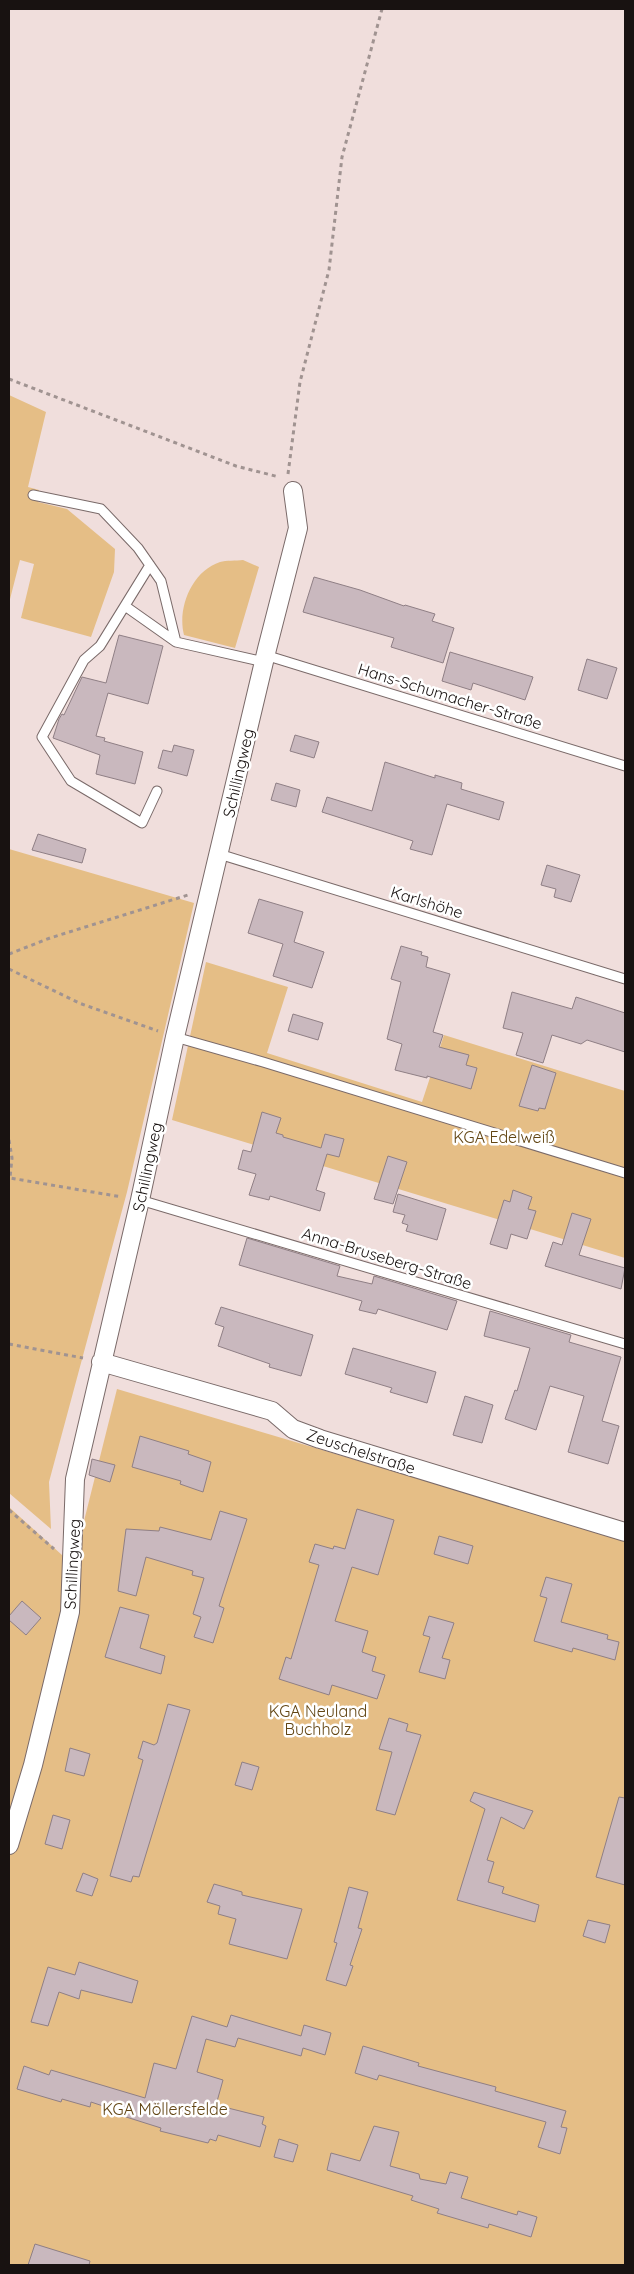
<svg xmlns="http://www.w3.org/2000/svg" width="634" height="2274" font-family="Quicksand,sans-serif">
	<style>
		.green { fill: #e5be86 }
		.building { fill: #c9b8be; stroke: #8f7f85 }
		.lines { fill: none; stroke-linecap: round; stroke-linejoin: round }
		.service-casing { stroke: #7a6a69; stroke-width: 11 }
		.minor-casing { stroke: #7a6a69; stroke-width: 20 }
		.path { stroke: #a09391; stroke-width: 3; stroke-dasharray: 4 4; stroke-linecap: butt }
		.service { stroke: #fff; stroke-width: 9 }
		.minor { stroke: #fff; stroke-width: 18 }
		.labels { text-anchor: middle; stroke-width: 5; stroke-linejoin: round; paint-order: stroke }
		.street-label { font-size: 16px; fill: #181211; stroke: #fff }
		.park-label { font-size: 16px; fill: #624513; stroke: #fff }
	</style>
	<rect width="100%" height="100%" fill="#f0dedc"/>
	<!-- green -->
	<path class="green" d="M 9,395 L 46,412 L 28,487 L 39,490 L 38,502 L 67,509 L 115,549 L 114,572 L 91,637 L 21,618 L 34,564 L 20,560 L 9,603 Z
		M 243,560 L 259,567 L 235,648 L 184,635 C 177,608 192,571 220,562 C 226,560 236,561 243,560 Z
		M 9,849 L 194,903 L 127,1192 L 49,1482 L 51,1529 L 9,1493 Z
		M 206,962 L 288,987 L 267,1053 L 422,1102 L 444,1035 L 625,1091 L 625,1258 L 172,1120 Z
		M 117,1389 L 625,1540 L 625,2265 L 9,2265 L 9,1507 L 73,1565 Z"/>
	<!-- building -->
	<path class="building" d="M 314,577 L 360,590 L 404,606 L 405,605 L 435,614 L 432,621 L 454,628 L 443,663 L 391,647 L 394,638 L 303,612 Z
		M 119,635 L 163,646 L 148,704 L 108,693 L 96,736 L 105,738 L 104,741 L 143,752 L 135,784 L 96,774 L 100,755 L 53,738 L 59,719 L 62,714 L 64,715 L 82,677 L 106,683 Z
		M 450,652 L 533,677 L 525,700 L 473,683 L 471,690 L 442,681 Z
		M 587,659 L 617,668 L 607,699 L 578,690 Z
		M 295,735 L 319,742 L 314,758 L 290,751 Z
		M 174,745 L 194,750 L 187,776 L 158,768 L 163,750 L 172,752 Z
		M 385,762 L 435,778 L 435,775 L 462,783 L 461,789 L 504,802 L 499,820 L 447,804 L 432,855 L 410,849 L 413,841 L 322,812 L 327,797 L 372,811 Z
		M 276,783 L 300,790 L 296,807 L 271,800 Z
		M 38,834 L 86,849 L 82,863 L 32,850 Z
		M 547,865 L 580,875 L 571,902 L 554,897 L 556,889 L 541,885 Z
		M 259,899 L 303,912 L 294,942 L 324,952 L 312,988 L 273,976 L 283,944 L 248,933 Z
		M 401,946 L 422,952 L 421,955 L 428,957 L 426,967 L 450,974 L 433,1032 L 443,1035 L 439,1047 L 469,1055 L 466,1065 L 477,1068 L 471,1089 L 427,1076 L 427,1078 L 395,1070 L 402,1044 L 387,1039 L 401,982 L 391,979 Z
		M 512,992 L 572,1009 L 576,997 L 625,1013 L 625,1052 L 587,1040 L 581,1044 L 552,1035 L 543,1063 L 516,1055 L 523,1033 L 503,1028 Z
		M 293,1014 L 323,1023 L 318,1040 L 288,1031 Z
		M 532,1065 L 556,1073 L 545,1109 L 539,1108 L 538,1111 L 519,1106 Z
		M 262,1112 L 281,1118 L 276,1133 L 283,1135 L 283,1137 L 321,1148 L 325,1134 L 344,1139 L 339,1157 L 327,1154 L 316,1190 L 325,1193 L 320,1211 L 270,1196 L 269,1200 L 249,1195 L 256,1174 L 238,1169 L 243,1150 L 251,1152 Z
		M 388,1156 L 407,1162 L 393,1204 L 374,1199 Z
		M 513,1190 L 532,1197 L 528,1209 L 536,1211 L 527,1239 L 511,1234 L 507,1249 L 490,1244 L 504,1200 L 510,1202 Z
		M 398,1194 L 446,1209 L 437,1240 L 406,1231 L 408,1225 L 402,1223 L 405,1215 L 393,1212 Z
		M 572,1213 L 591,1219 L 579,1255 L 625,1268 L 621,1289 L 545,1266 L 553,1242 L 562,1245 Z
		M 247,1238 L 340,1266 L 337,1276 L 372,1284 L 374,1276 L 457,1301 L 447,1330 L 378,1309 L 376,1314 L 359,1310 L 362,1301 L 239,1265 Z
		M 221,1307 L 313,1335 L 301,1376 L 269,1367 L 270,1364 L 218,1346 L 224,1327 L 215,1324 Z
		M 490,1311 L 571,1335 L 569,1342 L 621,1357 L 602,1421 L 619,1426 L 608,1464 L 568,1452 L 584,1396 L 550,1386 L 536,1430 L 505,1419 L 515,1390 L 517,1391 L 530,1348 L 484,1336 Z
		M 353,1348 L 436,1372 L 427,1403 L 390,1392 L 392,1388 L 345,1374 Z
		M 465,1396 L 493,1405 L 482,1443 L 453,1435 Z
		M 140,1436 L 189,1451 L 188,1454 L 211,1462 L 203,1492 L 180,1484 L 181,1481 L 132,1467 Z
		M 92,1459 L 115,1465 L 110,1482 L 89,1475 Z
		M 357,1509 L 394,1520 L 378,1575 L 352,1567 L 335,1621 L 368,1631 L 362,1652 L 376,1657 L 372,1671 L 385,1675 L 377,1699 L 332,1685 L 329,1695 L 279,1679 L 286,1657 L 291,1659 L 319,1565 L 309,1562 L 315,1544 L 333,1549 L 334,1546 L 345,1549 Z
		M 220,1511 L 247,1519 L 219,1606 L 224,1608 L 213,1643 L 194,1637 L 201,1617 L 193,1614 L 204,1578 L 192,1575 L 193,1571 L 146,1557 L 136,1596 L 118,1591 L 126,1529 L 159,1531 L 160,1527 L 211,1540 Z
		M 439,1536 L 473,1546 L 468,1564 L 434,1554 Z
		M 546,1577 L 572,1584 L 561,1622 L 608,1635 L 607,1639 L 619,1642 L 615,1660 L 573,1648 L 572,1652 L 534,1641 L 547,1598 L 540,1596 Z
		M 22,1601 L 41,1618 L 26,1635 L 9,1620 L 9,1616 Z
		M 120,1607 L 149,1615 L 140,1648 L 165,1656 L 161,1674 L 105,1657 Z
		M 429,1616 L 454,1623 L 442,1658 L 450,1660 L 445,1679 L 419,1672 L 430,1637 L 423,1635 Z
		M 168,1704 L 190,1710 L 139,1877 L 133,1876 L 131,1882 L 110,1876 L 143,1760 L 138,1758 L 143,1741 L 154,1745 L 157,1743 Z
		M 389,1718 L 408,1724 L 406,1731 L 421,1735 L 395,1815 L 376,1810 L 392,1752 L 379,1749 Z
		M 70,1748 L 90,1754 L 84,1776 L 65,1771 Z
		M 242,1762 L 259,1767 L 252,1790 L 235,1785 Z
		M 474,1792 L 533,1811 L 524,1829 L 501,1817 L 487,1860 L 494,1862 L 488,1882 L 504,1887 L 502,1893 L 539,1905 L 535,1922 L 457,1900 L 485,1809 L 470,1801 Z
		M 619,1797 L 625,1798 L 625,1885 L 596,1877 Z
		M 53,1815 L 70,1820 L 62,1849 L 45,1844 Z
		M 83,1873 L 98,1879 L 92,1896 L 76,1891 Z
		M 214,1884 L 242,1892 L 242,1895 L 302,1909 L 287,1959 L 229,1944 L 236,1919 L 218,1914 L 220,1906 L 207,1902 Z
		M 349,1887 L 368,1892 L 358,1928 L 362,1929 L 350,1965 L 353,1966 L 346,1986 L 326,1980 L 337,1943 L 334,1942 Z
		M 588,1920 L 610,1925 L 605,1943 L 583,1936 Z
		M 79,1962 L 138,1981 L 132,2003 L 81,1990 L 79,1999 L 59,1992 L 48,2026 L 31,2022 L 48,1967 L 75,1975 Z
		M 231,2015 L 301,2036 L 304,2025 L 331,2033 L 325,2055 L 303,2048 L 301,2056 L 238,2038 L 235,2047 L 206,2039 L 197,2072 L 223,2080 L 216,2105 L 264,2117 L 262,2124 L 266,2126 L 260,2147 L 218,2135 L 216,2141 L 210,2139 L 208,2143 L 160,2131 L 161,2128 L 123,2116 L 124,2113 L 91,2102 L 90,2107 L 62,2099 L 61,2102 L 17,2089 L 24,2066 L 49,2075 L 51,2070 L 145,2098 L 154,2063 L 176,2069 L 192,2016 L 227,2027 Z
		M 363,2046 L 419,2063 L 418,2066 L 496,2087 L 495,2091 L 566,2111 L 561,2127 L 567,2128 L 560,2154 L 538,2147 L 546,2122 L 379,2075 L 377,2080 L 355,2073 Z
		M 374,2126 L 399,2132 L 390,2166 L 419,2174 L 420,2179 L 446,2184 L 450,2172 L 468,2177 L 461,2198 L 517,2215 L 518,2211 L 537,2217 L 531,2237 L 489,2224 L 488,2228 L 437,2213 L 439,2209 L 411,2200 L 413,2196 L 327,2170 L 331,2153 L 360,2161 Z
		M 279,2139 L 298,2145 L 293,2162 L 274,2157 Z
		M 35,2244 L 90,2261 L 89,2265 L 28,2265 Z"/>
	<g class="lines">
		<defs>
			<path id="service" d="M 33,495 L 101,509 L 138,548 L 161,581 L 176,642 L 264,662
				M 150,565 L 100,646 L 84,660 L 42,737 L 71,781 L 142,823 L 157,791
				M 125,606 L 176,642
				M 265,655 L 625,766
				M 219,854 L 625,979
				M 175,1037 L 263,1062 L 625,1173
				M 140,1200 L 625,1344"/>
			<path id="minor" d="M 101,1362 L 272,1411 L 293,1429 L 320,1439 L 625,1532
				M 9,1845 L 33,1765 L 70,1612 L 75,1479 L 140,1200 L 175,1037 L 267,649 L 298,528 L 293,491"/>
		</defs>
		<!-- service casing -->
		<use href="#service" class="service-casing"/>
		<!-- minor casing -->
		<use href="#minor" class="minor-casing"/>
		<!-- path -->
		<path class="path" d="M 9,379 L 236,466 L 279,477
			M 288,474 L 300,382 L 329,270 L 342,157 L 382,9
			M 9,954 L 50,938 L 188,895
			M 9,969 L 79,1003 L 158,1031
			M 9,1140 L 12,1158 L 10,1178 L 122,1197
			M 9,1344 L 83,1358
			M 9,1510 L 54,1549"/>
		<!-- service -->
		<use href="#service" class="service"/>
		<!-- minor -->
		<use href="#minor" class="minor"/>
	</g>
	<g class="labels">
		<!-- street labels -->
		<g class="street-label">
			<text transform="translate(450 696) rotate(17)" y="6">Hans-Schumacher-Straße</text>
			<text transform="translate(238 773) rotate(-77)" y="6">Schillingweg</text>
			<text transform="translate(427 902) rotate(17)" y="6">Karlshöhe</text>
			<text transform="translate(147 1167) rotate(-78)" y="6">Schillingweg</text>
			<text transform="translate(387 1258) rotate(17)" y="6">Anna-Bruseberg-Straße</text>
			<text transform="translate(361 1451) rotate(18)" y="6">Zeuschelstraße</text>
			<text transform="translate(72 1564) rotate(-87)" y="6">Schillingweg</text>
		</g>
		<!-- park labels -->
		<g class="park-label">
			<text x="504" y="1143">KGA Edelweiß</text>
			<text x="318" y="1717">KGA Neuland<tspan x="318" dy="18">Buchholz</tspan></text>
			<text x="165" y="2115">KGA Möllersfelde</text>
		</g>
	</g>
	<!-- border -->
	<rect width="634" height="2274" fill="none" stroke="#181211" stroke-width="20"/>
</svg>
